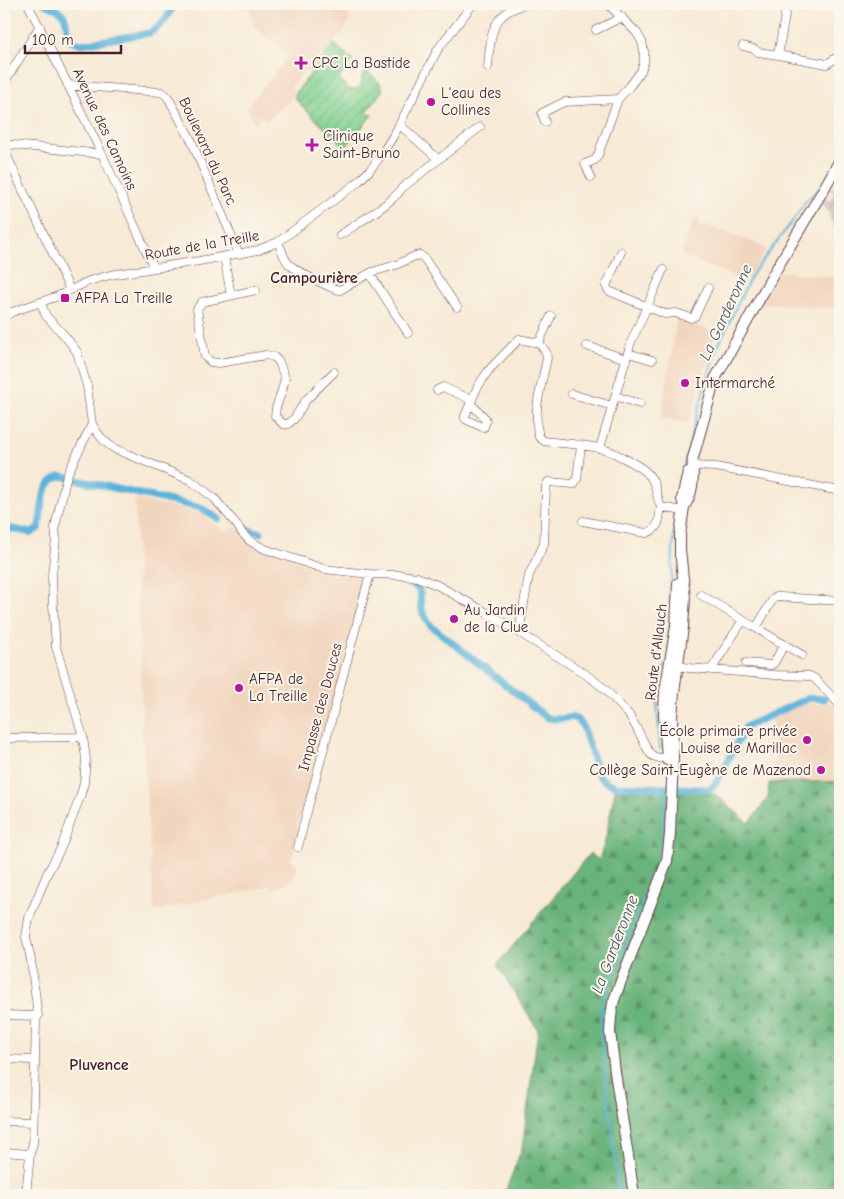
<svg xmlns="http://www.w3.org/2000/svg" width="844" height="1199" font-family="'Comic Neue',sans-serif">
	<style>
		.built { fill: #f2d5be }
		.industrial { fill: url(#industrial-furrows) }
		.forest { fill: url(#forest-firs); stroke: #5a6a54 }
		.garden { fill: url(#garden-furrows); stroke: #66785e }
		.lines { fill: none; stroke-linecap: round; stroke-linejoin: round }
		.stream { stroke: #5cb2d9; stroke-width: 2 }
		.canal { stroke: #5cb2d9; stroke-width: 7 }
		.minor-casing { stroke: #643d45; stroke-width: 9 }
		.major-casing { stroke: #643d45; stroke-width: 12 }
		.minor { stroke: #fff; stroke-width: 8 }
		.major { stroke: #fff; stroke-width: 10 }
		.poi-dot { fill: #b5179e; stroke: #fbf7ec; stroke-width: 2 }
		.labels { text-anchor: middle; stroke-width: 4; stroke-linejoin: round; paint-order: stroke }
		.poi-label { font-size: 15px; fill: #4a1f2b; stroke: #fbf7ec; text-anchor: start }
		.street-label { font-size: 15px; fill: #4a1f2b; stroke: #fbf7ec }
		.neighbourhood-label { font-size: 16px; font-weight: bold; fill: #4a1f2b; stroke: #fbf7ec }
		.water-label { font-size: 16px; font-style: italic; fill: #505268; stroke: #fbf7ec }
	</style>
	<defs>
		<pattern id="industrial-furrows" width="10" height="10" patternUnits="userSpaceOnUse" patternTransform="scale(1.25)"><rect width="10" height="10" fill="#cfc1ba"/><path d="M-1 1l2-2M0 10L10 0M9 11l2-2" fill="none" stroke="#b3a5a0"/></pattern>
		<pattern id="forest-firs" width="22" height="20" patternUnits="userSpaceOnUse" patternTransform="scale(1.25)"><rect width="22" height="20" fill="#69b47c"/><path d="M5 1l3.5 6h-7zM16 11l3.5 6h-7z" fill="#589266"/></pattern>
		<pattern id="garden-furrows" width="10" height="10" patternUnits="userSpaceOnUse" patternTransform="scale(1.25)"><rect width="10" height="10" fill="#82d292"/><path d="M-1 1l2-2M0 10L10 0M9 11l2-2" fill="none" stroke="#72b47e"/></pattern>
	</defs>
	<rect width="100%" height="100%" fill="#fbf7ec"/>
	<filter id="ink" filterUnits="userSpaceOnUse"><feTurbulence type="fractalNoise" baseFrequency=".02" numOctaves="2"/><feDisplacementMap in="SourceGraphic" scale="10" xChannelSelector="R" yChannelSelector="G"/><feConvolveMatrix kernelMatrix="1 2 1 2 8 2 1 2 1" color-interpolation-filters="sRGB"/></filter>
	<filter id="wash" filterUnits="userSpaceOnUse"><feTurbulence type="fractalNoise" baseFrequency=".0096" numOctaves="4" result="noise"/><feDisplacementMap in="SourceGraphic" scale="20" xChannelSelector="R" yChannelSelector="G"/><feGaussianBlur stdDeviation="1.12" result="paint"/><feColorMatrix in="noise" values="0 0 0 0 0 0 0 0 0 0 0 0 0 0 0 0 0 1.4 0 .05"/><feComposite in="paint" operator="in"/></filter>
	<g filter="url(#wash)">
		<rect width="100%" height="100%" fill="#f7ead6"/>
		<!-- built -->
		<path class="built" d="M 249,4 L 342,4 L 351,21 L 309,74 L 305,70 L 292,85 L 293,97 L 267,121 L 262,116 L 254,123 L 247,107 L 289,55 L 254,27 Z
			M 699,216 L 699,224 L 704,226 L 706,225 L 758,244 L 766,249 L 753,272 L 751,272 L 744,281 L 681,255 L 694,220 Z
			M 780,271 L 840,278 L 840,309 L 761,303 Z
			M 677,317 L 716,333 L 689,423 L 661,418 Z
			M 135,499 L 203,514 L 220,530 L 230,531 L 230,528 L 238,528 L 247,540 L 323,571 L 339,575 L 361,576 L 365,580 L 303,817 L 297,822 L 299,836 L 291,861 L 297,864 L 293,879 L 273,890 L 271,886 L 154,911 L 143,745 L 140,669 L 141,651 L 138,615 Z
			M 807,701 L 810,704 L 824,704 L 826,701 L 840,706 L 840,792 L 773,793 L 772,764 L 776,760 L 771,719 Z"/>
		<!-- industrial -->
		<path class="industrial" d="M 831,187 L 840,190 L 840,237 L 838,237 L 827,210 L 821,203 L 822,199 L 831,200 L 834,192 L 829,189 Z"/>
		<!-- forest -->
		<path class="forest" d="M 840,781 L 840,1195 L 504,1195 L 522,1148 L 538,1030 L 497,965 L 590,853 L 599,860 L 605,841 L 615,790 L 706,791 L 715,794 L 749,823 L 768,798 L 769,783 Z"/>
		<!-- garden -->
		<path class="garden" d="M 334,44 L 353,60 L 339,79 L 350,90 C 359,90 363,84 362,76 L 367,72 C 373,77 384,83 382,91 L 367,111 L 372,115 L 345,148 L 295,99 L 295,94 Z"/>
		<g class="lines">
			<!-- stream -->
			<path class="stream" d="M 676,504 L 680,482 L 694,425 L 709,372 L 717,348 L 751,276 L 794,219 L 805,202 L 819,188
				M 669,638 L 672,608 L 670,608 L 675,514
				M 660,749 L 656,682 L 662,669 L 665,667
				M 619,1195 L 607,1085 L 601,1034 L 600,1016 L 604,997 L 654,873 L 662,844 L 665,793"/>
			<!-- canal -->
			<path class="canal" d="M 45,4 C 51,7 59,9 63,14 C 72,27 58,41 82,44 L 149,33 C 162,27 168,17 174,4
				M 4,527 L 31,533 L 38,529 C 44,511 38,483 61,476 L 201,508 L 219,519
				M 246,529 L 261,533
				M 408,583 C 426,589 418,596 422,610 C 423,615 427,620 430,625 L 546,717 C 548,718 551,719 554,719 C 567,720 573,712 582,725 L 599,776 L 606,782 L 616,786 L 706,789 L 711,788 L 716,783 L 744,729 L 747,726 L 806,699 L 813,698 L 824,699"/>
		</g>
	</g>
	<g filter="url(#ink)">
		<g class="lines">
			<defs>
				<path id="minor" d="M 28,4 L 102,154 L 154,268
					M 787,4 L 778,55 L 827,64 L 840,55
					M 596,30 L 622,17
					M 743,46 L 754,49 L 758,52 L 778,55
					M 488,67 C 490,49 489,24 506,13 C 511,9 518,7 523,4
					M 4,83 L 40,26
					M 68,85 L 161,92 L 166,95 L 169,99 L 191,140 L 239,254
					M 545,122 L 542,113 L 564,102 L 618,99
					M 400,125 L 438,159
					M 4,144 L 102,154
					M 4,150 L 70,290
					M 591,177 L 585,164 L 595,160 L 598,155 L 618,99 L 630,86 L 641,71 L 644,62 L 644,51 L 642,42 L 637,33 L 608,4
					M 340,235 C 355,225 394,202 402,188 L 480,127
					M 278,242 C 282,249 283,258 289,264 C 299,274 322,283 335,289 L 340,290 L 372,272 L 396,265 L 415,256 L 420,255 L 424,258 L 457,307
					M 621,252 L 606,286 L 609,291 L 665,314 L 676,313 L 691,318 L 695,316 L 708,288
					M 224,257 L 231,295
					M 370,274 L 408,333
					M 256,290 L 202,302 L 197,309 L 205,357 L 211,362 L 219,363 L 266,355 L 274,357 L 279,362 L 285,378 L 283,387 L 276,408 L 275,416 L 283,424 L 288,424 L 294,419 L 306,400 L 334,372
					M 4,317 L 12,312 L 58,296 L 89,281 L 110,275 L 199,261 L 258,250 L 278,242 L 357,183 L 369,171 L 380,157 L 395,133 L 438,49 L 473,4
					M 539,343 L 551,316
					M 587,346 L 626,359
					M 628,353 L 652,360
					M 437,390 L 443,387 L 472,400 L 470,403 L 485,418 L 486,421 L 484,427 L 482,427 L 465,419 L 465,416 L 477,388 L 488,371 L 519,339 L 539,343 L 546,352 L 547,358 C 542,383 532,412 539,437 L 544,441 C 564,444 590,444 609,451 C 617,454 625,459 633,463 C 640,467 647,471 651,478 C 657,486 656,497 661,507 L 683,511
					M 572,394 L 612,406
					M 615,396 L 640,404
					M 92,424 C 98,435 104,443 115,449 L 190,480 L 214,498 L 237,525 L 242,533 L 250,541 L 265,549 L 324,569 L 370,574 L 401,575 L 417,577 L 437,585 L 496,618 L 584,673 L 605,689 L 629,715 L 636,727 L 649,752 L 653,756 L 659,758 L 670,757
					M 600,448 L 631,342 L 647,307 L 663,270
					M 692,466 L 716,467 L 840,491
					M 583,521 L 646,533 C 660,530 659,518 661,507
					M 701,595 L 756,628 L 773,599 L 776,597 L 781,597 L 840,601
					M 756,628 L 802,655
					M 519,632 L 529,575 L 544,544 L 546,486 L 548,482 L 574,484 L 577,479 L 581,446
					M 746,663 L 771,665 L 774,663 L 784,645
					M 675,665 L 689,668 L 775,675 L 809,676 L 814,678 L 840,705
					M 711,670 L 743,620
					M 7,738 L 83,737
					M 298,847 L 304,823 L 370,574
					M 4,1015 L 38,1016
					M 4,1059 L 34,1060
					M 4,1121 L 33,1122
					M 4,1152 L 30,1154
					M 26,1195 L 30,1154 L 33,1143 L 36,1020 L 38,1016 L 31,960 L 26,937 L 29,918 L 47,874 L 61,848 L 80,797 L 84,783 L 86,759 L 83,737 L 56,647 L 53,605 L 52,575 L 56,538 L 55,527 L 67,475 L 92,424 L 87,386 L 77,352 L 65,336 L 46,316 L 41,303"/>
				<path id="major" d="M 684,507 C 690,498 693,487 693,475 C 693,469 692,464 693,458 L 715,379 L 774,273 L 822,192 L 840,160
					M 680,556 L 680,535 L 684,507 L 682,499 L 688,472
					M 667,760 L 664,714 L 665,691 L 676,626 L 678,583
					M 634,1195 L 615,1072 L 610,1032 L 611,1017 L 613,1003 L 618,989 L 667,861 L 670,834 L 673,756 L 672,717 L 674,692 L 683,627 L 685,598 L 680,549"/>
			</defs>
			<!-- minor casing -->
			<use href="#minor" class="minor-casing"/>
			<!-- major casing -->
			<use href="#major" class="major-casing"/>
			<!-- minor -->
			<use href="#minor" class="minor"/>
			<!-- major -->
			<use href="#major" class="major"/>
		</g>
	</g>
	<!-- markers -->
	<g class="poi-dot">
		<path d="M298.5 55.5h5v5h5v5h-5v5h-5v-5h-5v-5h5z"/>
		<circle cx="431" cy="102" r="5"/>
		<path d="M309.5 137.5h5v5h5v5h-5v5h-5v-5h-5v-5h5z"/>
		<rect x="60" y="293" width="10" height="10" rx="2.5"/>
		<circle cx="685" cy="383" r="5"/>
		<circle cx="454" cy="619" r="5"/>
		<circle cx="239" cy="688" r="5"/>
		<circle cx="807" cy="740" r="5"/>
		<circle cx="821" cy="770" r="5"/>
	</g>
	<g class="labels">
		<!-- poi labels -->
		<g class="poi-label">
			<text x="312" y="68">CPC La Bastide</text>
			<text x="441" y="98">L'eau des<tspan x="441" dy="17">Collines</tspan></text>
			<text x="323" y="141">Clinique<tspan x="323" dy="17">Saint-Bruno</tspan></text>
			<text x="75" y="303">AFPA La Treille</text>
			<text x="695" y="388">Intermarché</text>
			<text x="464" y="615">Au Jardin<tspan x="464" dy="17">de la Clue</tspan></text>
			<text x="249" y="684">AFPA de<tspan x="249" dy="17">La Treille</tspan></text>
			<text x="797" y="736" text-anchor="end">École primaire privée<tspan x="797" dy="17">Louise de Marillac</tspan></text>
			<text x="811" y="775" text-anchor="end">Collège Saint-Eugène de Mazenod</text>
		</g>
		<!-- street labels -->
		<g class="street-label">
			<text transform="translate(105 129) rotate(65)" y="5">Avenue des Camoins</text>
			<text transform="translate(208 151) rotate(65)" y="5">Boulevard du Parc</text>
			<text transform="translate(202 245) rotate(-10)" y="5">Route de la Treille</text>
			<text transform="translate(656 652) rotate(-83)" y="5">Route d'Allauch</text>
			<text transform="translate(320 707) rotate(-75)" y="5">Impasse des Douces</text>
		</g>
		<!-- neighbourhood labels -->
		<g class="neighbourhood-label">
			<text x="314" y="283">Campourière</text>
			<text x="99" y="1070">Pluvence</text>
		</g>
		<!-- water labels -->
		<g class="water-label">
			<text transform="translate(725 312) rotate(-65)" y="6">La Garderonne</text>
			<text transform="translate(614 944) rotate(-69)" y="6">La Garderonne</text>
		</g>
	</g>
	<!-- margin -->
	<rect width="844" height="1199" fill="none" stroke="#fbf7ec" stroke-width="20"/>
	<!-- scale -->
	<path d="M25 45v8h96v-8" fill="none" stroke="#4a1f2b" stroke-width="2.5"/>
	<text x="32" y="45" font-size="15" fill="#4a1f2b" stroke="#fbf7ec" stroke-width="4" paint-order="stroke">100 m</text>
</svg>
